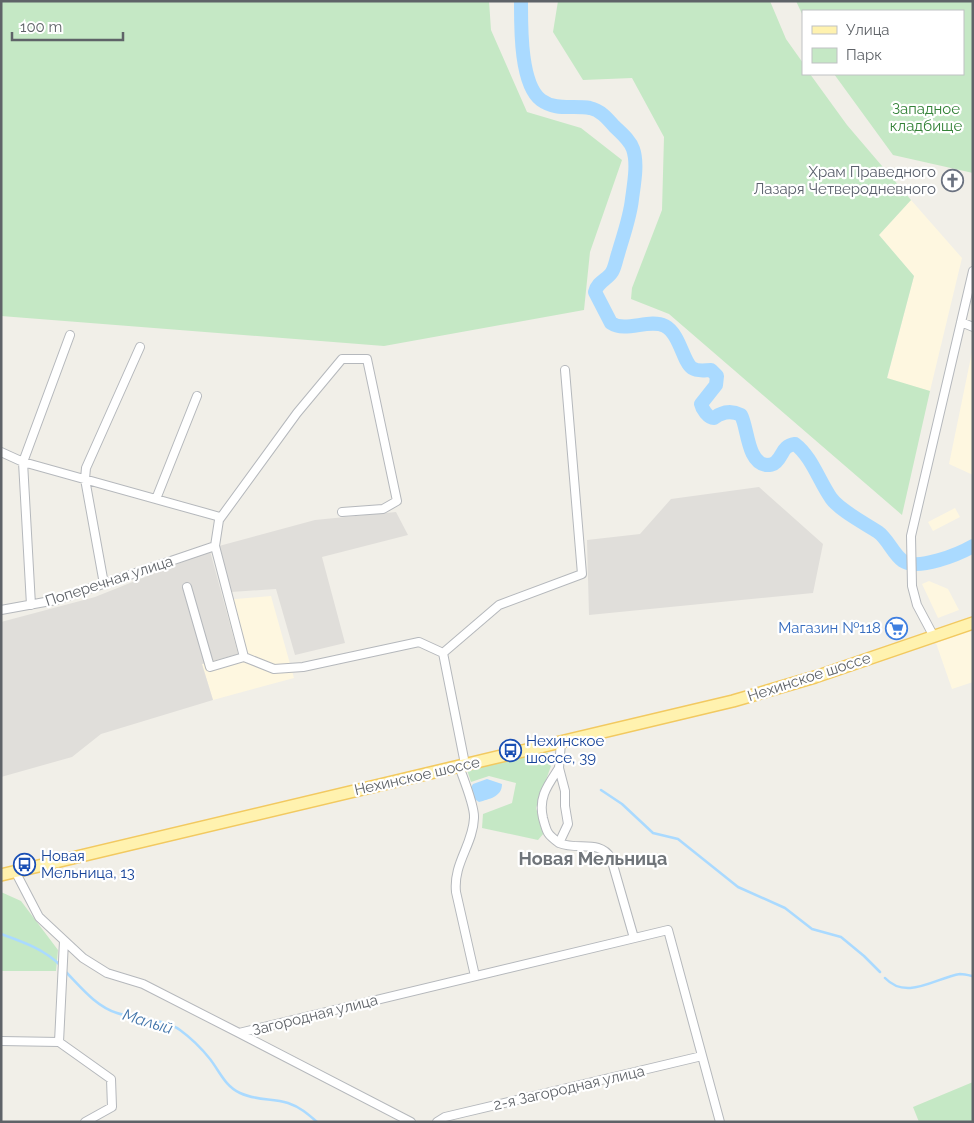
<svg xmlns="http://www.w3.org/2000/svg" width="974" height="1123" font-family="Raleway,sans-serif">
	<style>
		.commercial { fill: #fef7e0 }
		.industrial { fill: #e0deda }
		.green { fill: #c5e8c5 }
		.water { fill: #aadaff }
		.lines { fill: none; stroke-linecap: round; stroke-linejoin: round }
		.stream { stroke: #aadaff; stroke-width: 2.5 }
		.river { stroke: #aadaff; stroke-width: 14 }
		.street-casing { stroke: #b5b8bc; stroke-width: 10 }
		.primary-casing { stroke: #f2c960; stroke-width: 14 }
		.street { stroke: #fff; stroke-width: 8 }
		.primary { stroke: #fff2af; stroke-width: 11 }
		.labels { text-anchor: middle; stroke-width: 4.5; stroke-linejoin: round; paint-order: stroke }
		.park-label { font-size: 15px; fill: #348238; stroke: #fff }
		.worship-label { font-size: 15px; fill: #5b616d; stroke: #fff; text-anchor: end }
		.street-label { font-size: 15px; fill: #5f6368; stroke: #fff }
		.shop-label { font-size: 15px; fill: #366cbe; stroke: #fff; text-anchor: end }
		.transit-label { font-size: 15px; fill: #164399; stroke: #fff; text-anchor: start }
		.water-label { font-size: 16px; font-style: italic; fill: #4174aa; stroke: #fff }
		.quarter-label { font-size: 18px; font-weight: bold; fill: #70757a; stroke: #fff }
	</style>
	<rect width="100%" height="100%" fill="#f1efe8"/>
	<!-- commercial -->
	<path class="commercial" d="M 911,200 L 962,258 L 930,391 L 887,379 L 914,276 L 879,235 Z
		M 973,347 L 973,475 L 949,464 Z
		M 955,508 L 960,517 L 933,531 L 928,522 Z
		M 929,581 L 948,589 L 959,610 L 938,618 L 922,584 Z
		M 271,596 L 294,678 L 213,700 L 202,664 L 238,654 L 224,600 Z
		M 971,630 L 973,682 L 952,689 L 936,643 Z"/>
	<!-- industrial -->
	<path class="industrial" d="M 759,487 L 823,544 L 813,593 L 589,615 L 587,540 L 640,534 L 671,499 Z
		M 396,512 L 408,535 L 322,557 L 345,643 L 295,655 L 276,589 L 231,592 L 219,546 L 315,520 Z
		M 210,551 L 238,654 L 202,664 L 213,700 L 101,734 L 72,757 L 1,777 L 1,622 L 95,597 Z"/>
	<!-- green -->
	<path class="green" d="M 1,1 L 489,1 L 491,30 L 527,112 L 581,128 L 622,160 L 590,252 L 584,310 L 384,346 L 1,316 Z
		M 558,1 L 770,1 L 786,39 L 803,63 L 803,74 L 810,74 L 847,125 L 911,200 L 879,235 L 914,276 L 887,378 L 930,391 L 902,515 L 669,314 L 631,299 L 632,288 L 662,210 L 664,137 L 632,78 L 583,80 L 553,32 Z
		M 796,1 L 973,1 L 973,173 L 893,155 L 834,74 L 963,74 L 963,11 L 803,11 L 803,16 Z
		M 542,751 L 548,753 L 551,766 L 536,808 L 544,833 L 538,840 L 482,828 L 483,814 L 512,803 L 516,783 L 489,776 L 471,782 L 467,770 Z
		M 1,892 L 21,901 L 58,950 L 56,971 L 1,971 Z
		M 973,1082 L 973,1122 L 919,1122 L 913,1107 Z"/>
	<!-- water -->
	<path class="water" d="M 487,779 L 502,784 C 502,797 489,799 479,802 L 473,798 L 470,789 L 473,784 Z"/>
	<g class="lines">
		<!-- stream -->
		<path class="stream" d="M 601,790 L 622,804 L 653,833 L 678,839 L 738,887 L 785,908 L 812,929 L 841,937 L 864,956 L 880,972
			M 1,934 C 23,942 44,949 61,966
			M 64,970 C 80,986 95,1006 117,1013 C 137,1020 163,1018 180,1030 C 191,1038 202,1049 210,1059 C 220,1072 225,1086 240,1093 C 257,1101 272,1098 288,1103 C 300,1107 308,1114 317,1122
			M 885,978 C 907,1001 935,978 960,974 C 964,974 968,975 972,976"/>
		<!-- river -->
		<path class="river" d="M 521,1 C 521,26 520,84 541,100 C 556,111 573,105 590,108 C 600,110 607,118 614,126 C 621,133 630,140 633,149 C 638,163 634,184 632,199 C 630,218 623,236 618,254 C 616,260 615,267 612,272 C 607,280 598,281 595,292 L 611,323 C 626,333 649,318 665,326 C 680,334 683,362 692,368 C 698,372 705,370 711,370 L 717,376 L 716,385 L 701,404 C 702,409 708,418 714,418 C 716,417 719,414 721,414 C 728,411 735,412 741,415 C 748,428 747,462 766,465 C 770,465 773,465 776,462 C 784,454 782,446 795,444 C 812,457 819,481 831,498 C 839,510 866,524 878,532 C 888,539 893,554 903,561 C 918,571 959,554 973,546"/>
		<defs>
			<path id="street" d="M 961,322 L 973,327
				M 1,452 L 23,462 L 220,517
				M 156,499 L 197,396
				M 104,584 L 85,479 L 86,468 L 140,347
				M 187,587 L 210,667 L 244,657 L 274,669 L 303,667 L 419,642 L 443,653 L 499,605 L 582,574 L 565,370
				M 31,605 L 23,462 L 70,335
				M 1,610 L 56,600 L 215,546
				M 933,635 L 917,605 L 912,586 L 911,536 L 973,271
				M 443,653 L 465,764
				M 244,657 L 215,546 L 219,520 L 297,413 L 342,359 L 367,359 L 397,501 L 383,509 L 342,512
				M 561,742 L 559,768 L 565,791 L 565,806 L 568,824 L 559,843 C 578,851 599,839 611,858 L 634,938
				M 459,766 C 463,778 475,806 474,818 C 473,845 453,863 456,892 L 475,976
				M 559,843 C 547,834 547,833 543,818 C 538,797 548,785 559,768
				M 15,871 L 39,917 L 83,958 L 107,973 L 143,984 L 239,1033 L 668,930 L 720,1122
				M 239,1033 L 411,1122
				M 1,1041 L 59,1042
				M 59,1042 L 111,1079 L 112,1107 L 85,1122
				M 59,1042 L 64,941
				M 437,1122 L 445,1117 L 702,1056"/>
			<path id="primary" d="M 1,875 L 733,701 L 815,677 L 973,623"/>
		</defs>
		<!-- street casing -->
		<use href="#street" class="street-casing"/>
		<!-- primary casing -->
		<use href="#primary" class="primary-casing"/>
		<!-- street -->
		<use href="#street" class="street"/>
		<!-- primary -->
		<use href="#primary" class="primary"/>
	</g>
	<!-- icons -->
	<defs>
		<symbol id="church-ring" viewBox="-11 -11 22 22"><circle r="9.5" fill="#fff" stroke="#6b7280" stroke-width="1.5"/><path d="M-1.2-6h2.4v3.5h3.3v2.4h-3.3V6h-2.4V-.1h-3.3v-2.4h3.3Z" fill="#6b7280"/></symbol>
		<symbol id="supermarket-ring" viewBox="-11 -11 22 22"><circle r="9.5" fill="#fff" stroke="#3f7fe0" stroke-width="1.5"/><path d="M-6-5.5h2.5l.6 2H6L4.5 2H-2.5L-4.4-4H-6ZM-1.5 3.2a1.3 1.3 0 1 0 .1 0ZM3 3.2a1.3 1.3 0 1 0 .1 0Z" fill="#3f7fe0"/></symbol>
		<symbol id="bus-ring" viewBox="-11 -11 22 22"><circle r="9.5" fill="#fff" stroke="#1a4fb4" stroke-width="1.5"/><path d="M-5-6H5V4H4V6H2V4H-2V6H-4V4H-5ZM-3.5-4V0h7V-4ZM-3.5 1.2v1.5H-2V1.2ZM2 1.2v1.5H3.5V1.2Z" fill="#1a4fb4"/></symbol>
	</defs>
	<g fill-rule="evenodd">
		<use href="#church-ring" x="940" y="168" width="25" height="25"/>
		<use href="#supermarket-ring" x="884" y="616" width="25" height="25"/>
		<use href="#bus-ring" x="498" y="738" width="25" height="25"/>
		<use href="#bus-ring" x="12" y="852" width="25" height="25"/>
	</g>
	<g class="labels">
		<!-- park labels -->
		<g class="park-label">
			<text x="926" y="114">Западное<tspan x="926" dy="17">кладбище</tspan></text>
		</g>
		<!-- worship labels -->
		<g class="worship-label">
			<text x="936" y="177">Храм Праведного<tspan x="936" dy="17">Лазаря Четверодневного</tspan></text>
		</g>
		<!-- street labels -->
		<g class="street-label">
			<text transform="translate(109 581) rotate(-18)" y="5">Поперечная улица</text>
			<text transform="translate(809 677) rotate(-18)" y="5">Нехинское шоссе</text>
			<text transform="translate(417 776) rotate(-13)" y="5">Нехинское шоссе</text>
			<text transform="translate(315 1015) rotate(-14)" y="5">Загородная улица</text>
			<text transform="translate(569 1088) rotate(-13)" y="5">2-я Загородная улица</text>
		</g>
		<!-- shop labels -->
		<g class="shop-label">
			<text x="881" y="633">Магазин №118</text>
		</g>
		<!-- transit labels -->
		<g class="transit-label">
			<text x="526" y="746">Нехинское<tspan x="526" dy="17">шоссе, 39</tspan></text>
			<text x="41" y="861">Новая<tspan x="41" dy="17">Мельница, 13</tspan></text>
		</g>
		<!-- water labels -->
		<g class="water-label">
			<text transform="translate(148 1021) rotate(17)" y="6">Малый</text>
		</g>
		<!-- quarter labels -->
		<g class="quarter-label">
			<text x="593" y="865">Новая Мельница</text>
		</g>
	</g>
	<!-- border -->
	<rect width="974" height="1123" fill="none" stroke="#5f6368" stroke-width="5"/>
	<!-- legend -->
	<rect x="802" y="10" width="162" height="65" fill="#ffffff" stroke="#bfc1c3"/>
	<rect x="812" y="26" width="25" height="8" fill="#fff2af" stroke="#bfc1c3"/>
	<text x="846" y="35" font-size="15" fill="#5f6368">Улица</text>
	<rect x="812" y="48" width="25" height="15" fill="#c5e8c5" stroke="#bfc1c3"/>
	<text x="846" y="60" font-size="15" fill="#5f6368">Парк</text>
	<!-- scale -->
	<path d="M12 32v8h111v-8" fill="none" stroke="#5f6368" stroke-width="2.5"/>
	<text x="20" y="32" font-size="15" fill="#5f6368" stroke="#ffffff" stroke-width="4" paint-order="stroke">100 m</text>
</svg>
